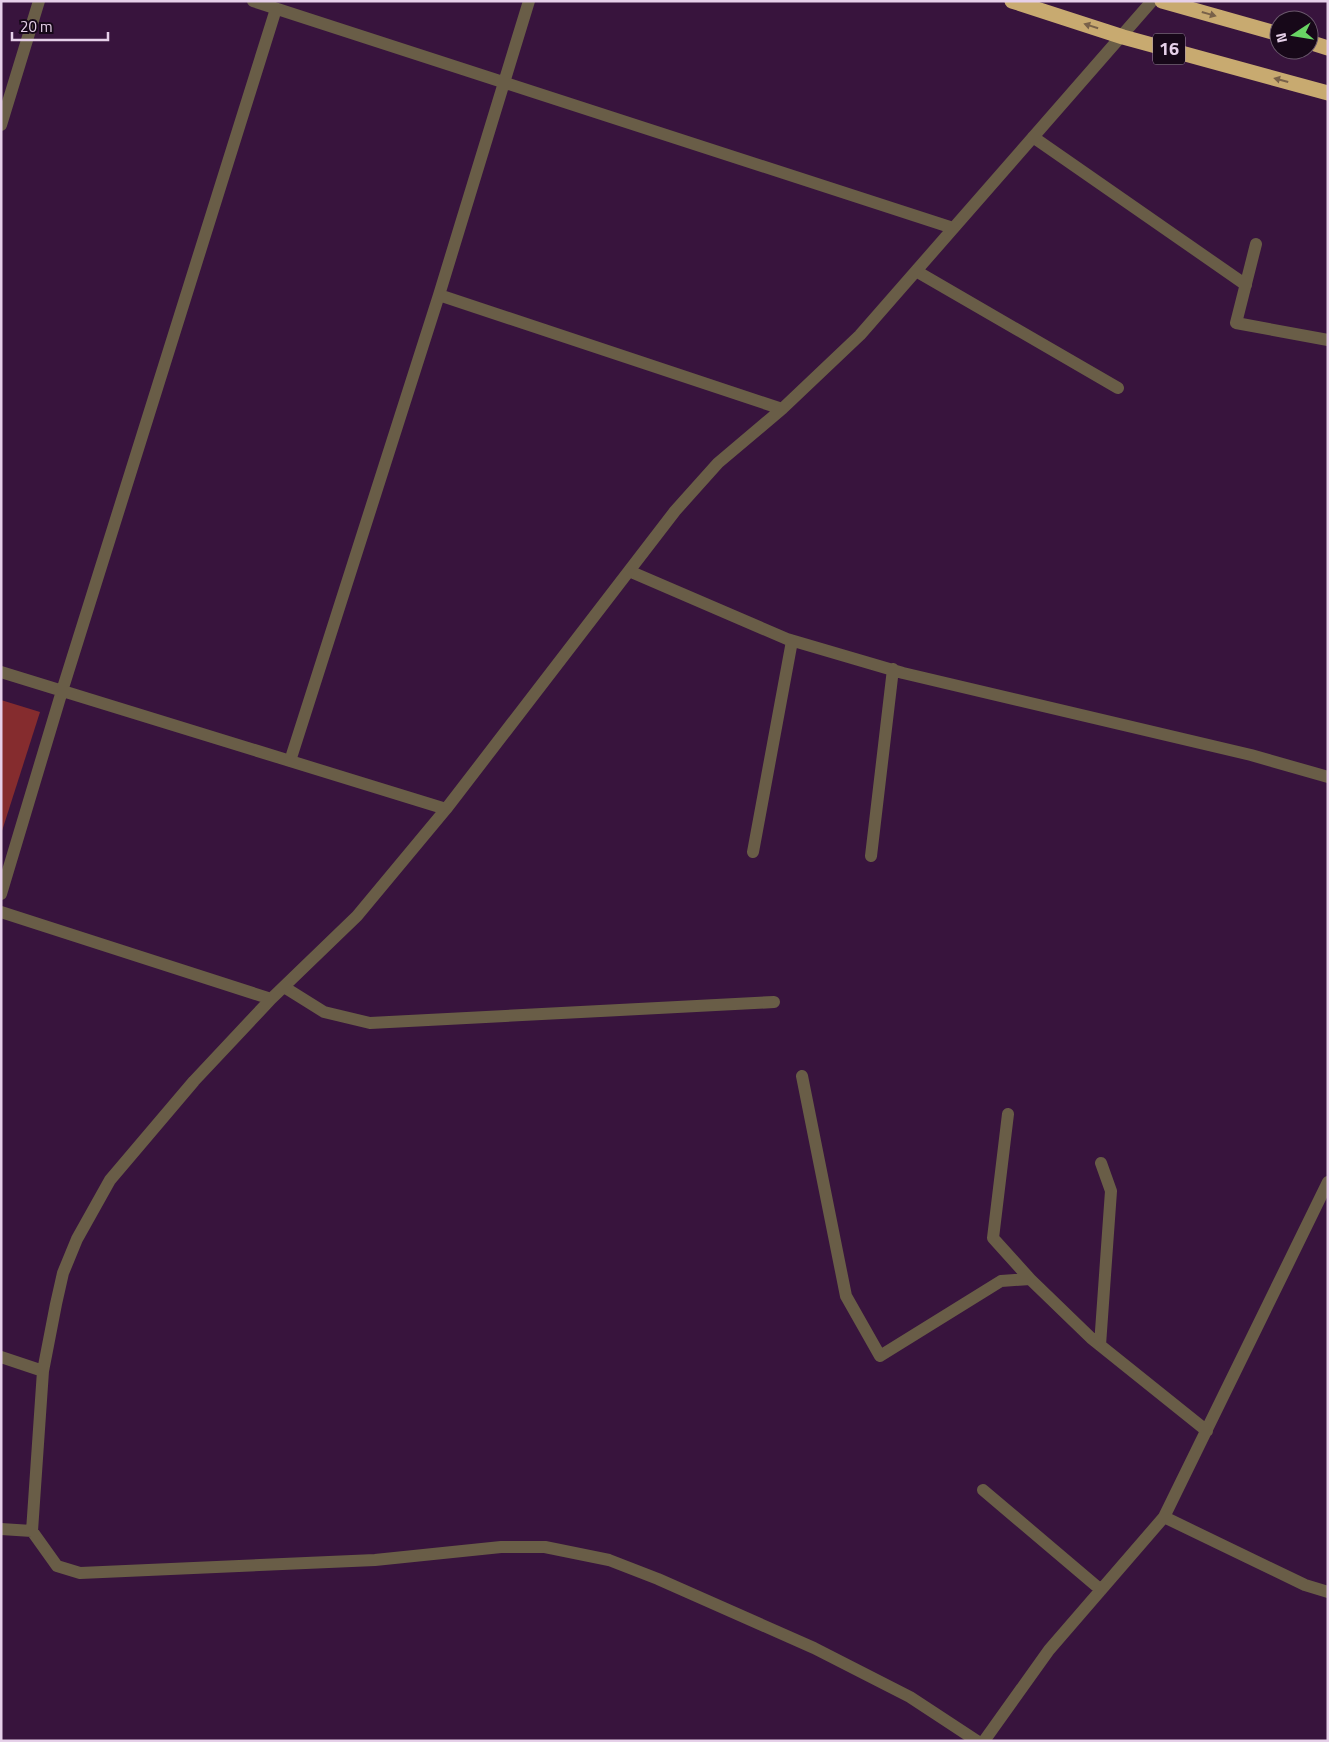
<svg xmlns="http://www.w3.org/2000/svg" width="1329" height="1742" font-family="'Titillium Web',sans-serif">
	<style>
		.green { fill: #852c2e }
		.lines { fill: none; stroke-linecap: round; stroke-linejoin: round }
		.minor { stroke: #695d47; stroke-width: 12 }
		.highway { stroke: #c8aa70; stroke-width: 15 }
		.oneway { fill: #786149 }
		.labels { text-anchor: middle; stroke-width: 5; stroke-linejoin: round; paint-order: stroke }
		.shield { fill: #170819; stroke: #a894ab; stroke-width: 1 }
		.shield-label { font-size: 18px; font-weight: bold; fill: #e6d0e9 }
	</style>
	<rect width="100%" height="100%" fill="#38143d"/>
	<!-- green -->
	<path class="green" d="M 1,700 L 40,712 L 1,834 Z"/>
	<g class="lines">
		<!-- minor -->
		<path class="minor" d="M 253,1 L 953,228
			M 1,125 L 39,1
			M 1033,137 L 1246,285
			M 1256,244 L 1236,323 L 1328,340
			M 916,271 L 1118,388
			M 439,295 L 782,409
			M 629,571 L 787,639 L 903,673 L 1251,755 L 1328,777
			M 1,672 L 446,809
			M 290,761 L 439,295 L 529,1
			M 753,852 L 792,641
			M 871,856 L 893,669
			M 1,894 L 62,691 L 276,9
			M 1,912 L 271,999
			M 284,987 L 324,1012 L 370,1023 L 774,1002
			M 802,1076 L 846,1296 L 880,1356 L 1001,1281 L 1030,1279 L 1091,1338 L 1207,1431
			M 1008,1114 L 993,1238 L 1030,1279
			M 1100,1345 L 1111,1191 L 1101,1163
			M 1,1357 L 43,1371
			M 983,1490 L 1101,1590
			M 1164,1517 L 1305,1585 L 1328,1592
			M 1,1529 L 32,1531
			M 977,1741 L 910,1697 L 814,1648 L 658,1579 L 609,1560 L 545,1547 L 501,1547 L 375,1560 L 80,1573 L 57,1566 L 32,1531 L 43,1371 L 56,1304 L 63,1273 L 77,1239 L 110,1180 L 194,1081 L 271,999 L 357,916 L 446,809 L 675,511 L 718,463 L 782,409 L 860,335 L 1152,1
			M 984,1741 L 1049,1650 L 1164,1517 L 1328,1182"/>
		<!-- highway -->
		<path class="highway" d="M 1012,1 L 1123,37 L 1328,93
			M 1162,1 L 1279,34
			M 1309,42 L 1328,48"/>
	</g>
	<!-- one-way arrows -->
	<defs><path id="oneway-solid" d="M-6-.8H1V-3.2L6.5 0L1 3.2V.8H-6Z" transform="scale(1.25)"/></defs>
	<g class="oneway">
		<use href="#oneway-solid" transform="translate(1209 14) rotate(16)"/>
		<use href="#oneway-solid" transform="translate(1091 26) rotate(-162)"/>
		<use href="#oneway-solid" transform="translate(1281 80) rotate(-165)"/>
	</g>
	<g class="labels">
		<!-- shield labels -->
		<rect class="shield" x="1153" y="33.5" width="32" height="31" rx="4"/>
		<g class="shield-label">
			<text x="1169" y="55">16</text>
		</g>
	</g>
	<!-- border -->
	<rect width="1329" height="1742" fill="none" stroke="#e6d0e9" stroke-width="5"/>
	<!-- north arrow -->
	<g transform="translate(1294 35) rotate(258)"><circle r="24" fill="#170819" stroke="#6a586c"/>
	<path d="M0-4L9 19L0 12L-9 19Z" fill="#69d464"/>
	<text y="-8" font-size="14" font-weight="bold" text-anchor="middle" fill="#e6d0e9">N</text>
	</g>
	<!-- scale -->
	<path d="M12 32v8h96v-8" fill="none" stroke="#e6d0e9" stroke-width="2.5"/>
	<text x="20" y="32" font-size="15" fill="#e6d0e9" stroke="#170819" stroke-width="4" paint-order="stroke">20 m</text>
</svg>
